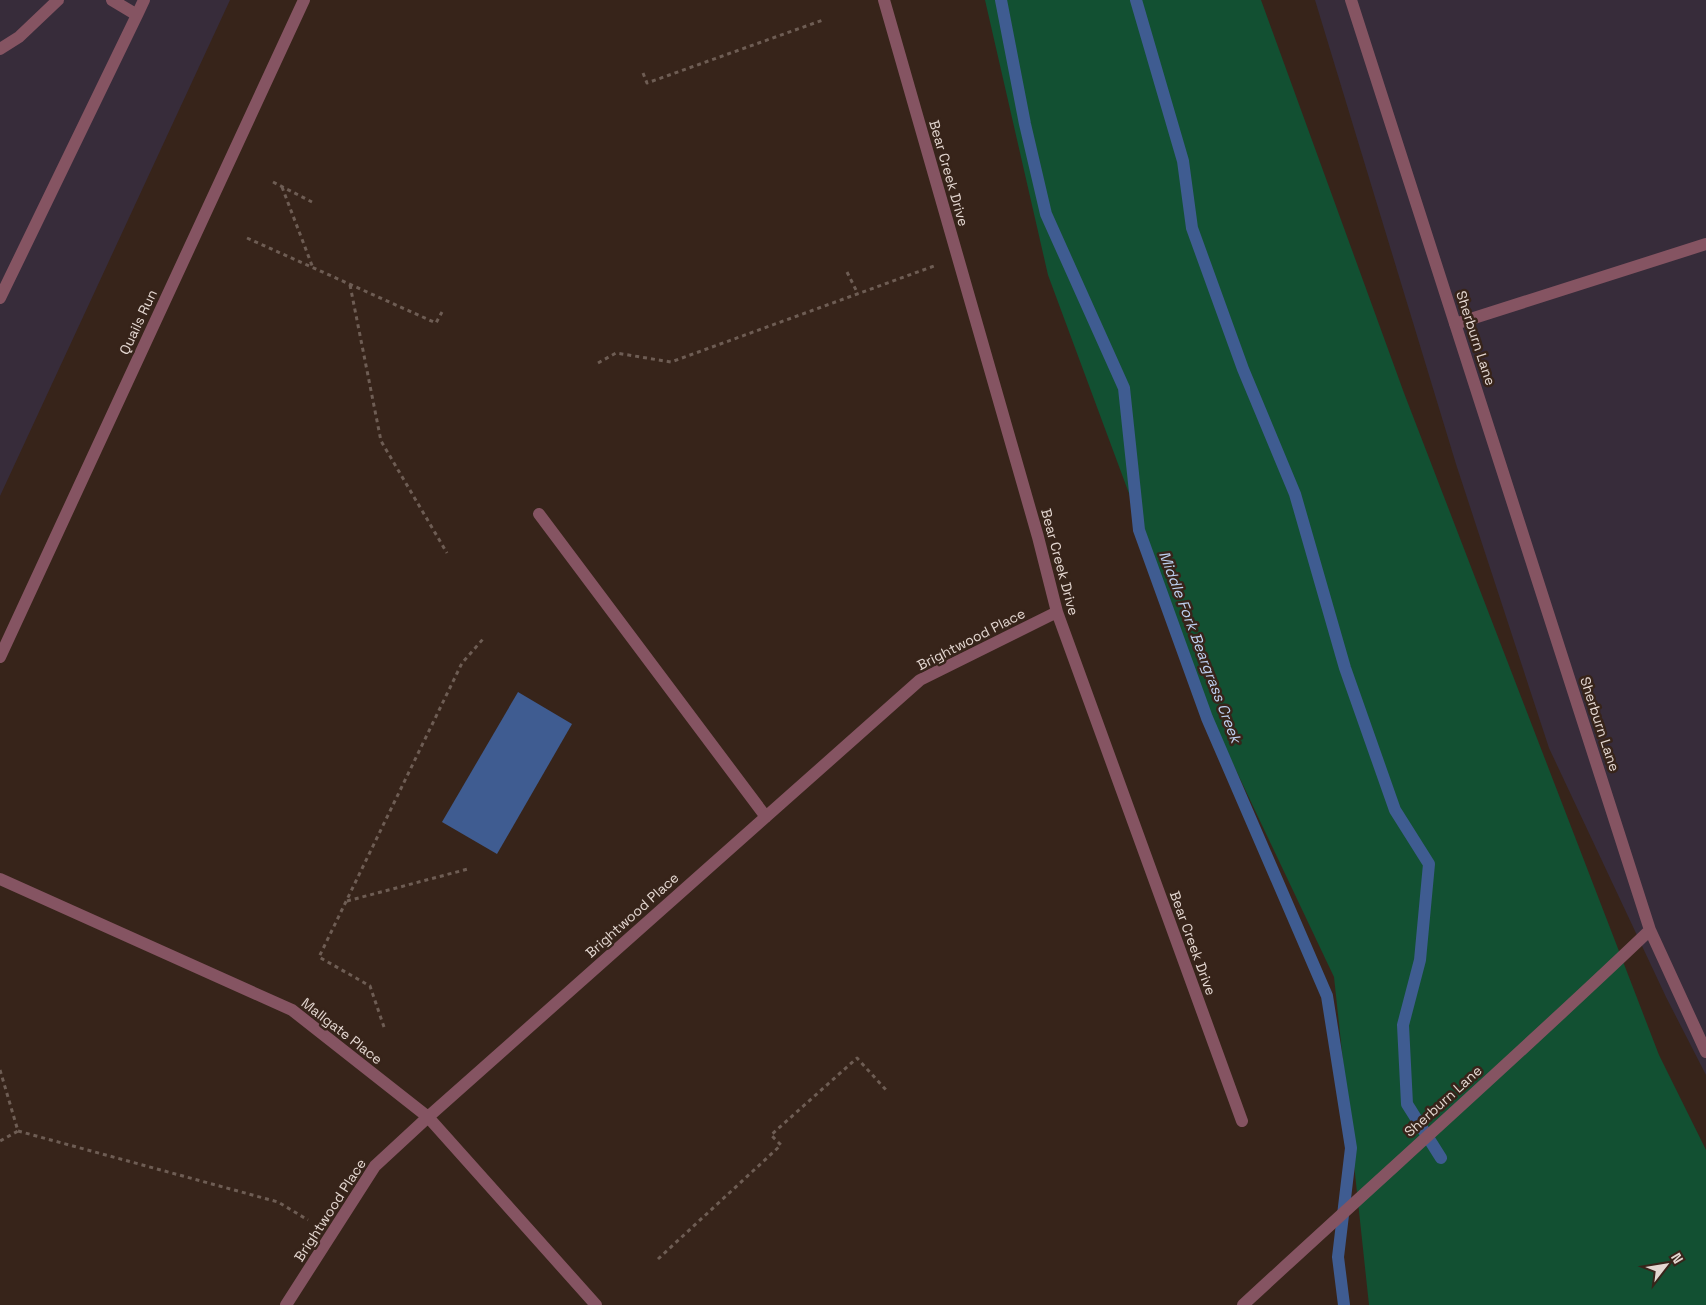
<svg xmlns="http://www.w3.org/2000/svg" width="1706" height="1305" font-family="'Space Grotesk',sans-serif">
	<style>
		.commercial { fill: #372c3a }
		.green { fill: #125032 }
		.water { fill: #3f5c91 }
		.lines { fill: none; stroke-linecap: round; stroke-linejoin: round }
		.stream { stroke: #3f5c91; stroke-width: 12 }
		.path { stroke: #6e5d54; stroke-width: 3; stroke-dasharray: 4 4; stroke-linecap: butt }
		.minor { stroke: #855462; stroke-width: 12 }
		.labels { text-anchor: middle; stroke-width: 5; stroke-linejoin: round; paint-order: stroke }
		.street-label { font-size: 14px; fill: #e4d7d1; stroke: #37241a }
		.water-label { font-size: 15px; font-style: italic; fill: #bdcfef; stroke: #37241a }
	</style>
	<rect width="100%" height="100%" fill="#37241a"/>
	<!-- commercial -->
	<path class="commercial" d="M 0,0 L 230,0 L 0,496 Z
		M 1315,0 L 1706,0 L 1706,1075 L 1666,997 L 1549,748 L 1456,464 Z"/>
	<!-- green -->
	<path class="green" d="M 985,0 L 1261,0 L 1404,393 L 1659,1055 L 1706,1150 L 1706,1305 L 1369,1305 L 1334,977 L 1216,728 L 1048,275 Z"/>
	<!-- water -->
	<path class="water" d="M 518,692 L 572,724 L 497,854 L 442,822 Z"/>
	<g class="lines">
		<!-- stream -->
		<path class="stream" d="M 1001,0 L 1025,124 L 1046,214 L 1124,388 L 1139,530 L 1207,718 L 1327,996 L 1351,1148 L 1338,1257 L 1344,1305
			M 1136,0 L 1183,161 L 1192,228 L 1243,369 L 1295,494 L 1345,668 L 1395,810 L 1429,864 L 1420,960 L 1403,1025 L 1407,1104 L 1441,1158"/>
		<!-- path -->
		<path class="path" d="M 643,73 L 647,83 L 823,20
			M 273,182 L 312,202
			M 282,187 L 313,268
			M 247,238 L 436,323 L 442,312
			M 847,272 L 858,294
			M 350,285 L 381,441 L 447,553
			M 598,363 L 616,353 L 671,362 L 934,266
			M 347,901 L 468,869
			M 384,1027 L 370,986 L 319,957 L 462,663 L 483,639
			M 0,1070 L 18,1131 L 0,1141
			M 18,1131 L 278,1202 L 308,1220
			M 658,1259 L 781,1145 L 771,1135 L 857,1058 L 887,1091"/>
		<!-- minor -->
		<path class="minor" d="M 112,0 L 137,15 L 144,0
			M 884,0 L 1038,537 L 1057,612 L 1242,1121
			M 1351,0 L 1650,930 L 1706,1052
			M 0,49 L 19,37 L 58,0
			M 0,298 L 137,15
			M 1455,324 L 1706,244
			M 539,514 L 766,817
			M 0,657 L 304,0
			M 0,879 L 292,1010 L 428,1117 L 596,1305
			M 286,1305 L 375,1166 L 428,1117 L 920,680 L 1057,612
			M 1243,1305 C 1378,1180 1517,1057 1650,930"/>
	</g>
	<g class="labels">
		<!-- street labels -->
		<g class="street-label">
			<text transform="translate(949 173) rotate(74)" y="5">Bear Creek Drive</text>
			<text transform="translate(138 322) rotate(-65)" y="5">Quails Run</text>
			<text transform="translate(1476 338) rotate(72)" y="5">Sherburn Lane</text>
			<text transform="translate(1060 562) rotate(75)" y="5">Bear Creek Drive</text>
			<text transform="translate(971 639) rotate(-27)" y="5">Brightwood Place</text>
			<text transform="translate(1600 724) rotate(72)" y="5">Sherburn Lane</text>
			<text transform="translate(632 915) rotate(-42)" y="5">Brightwood Place</text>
			<text transform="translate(1193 943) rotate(70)" y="5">Bear Creek Drive</text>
			<text transform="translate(342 1031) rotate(38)" y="5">Mallgate Place</text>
			<text transform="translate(1443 1101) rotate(-42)" y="5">Sherburn Lane</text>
			<text transform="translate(330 1210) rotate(-57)" y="5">Brightwood Place</text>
		</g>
		<!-- water labels -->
		<g class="water-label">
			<text transform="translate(1200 647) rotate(69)" y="5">Middle Fork Beargrass Creek</text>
		</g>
	</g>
	<!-- north arrow -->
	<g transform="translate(1666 1265) rotate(59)" stroke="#37241a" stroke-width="4" paint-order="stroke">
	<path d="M0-4L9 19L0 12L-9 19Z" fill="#e4d7d1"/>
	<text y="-8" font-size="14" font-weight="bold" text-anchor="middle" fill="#e4d7d1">N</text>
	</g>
</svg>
